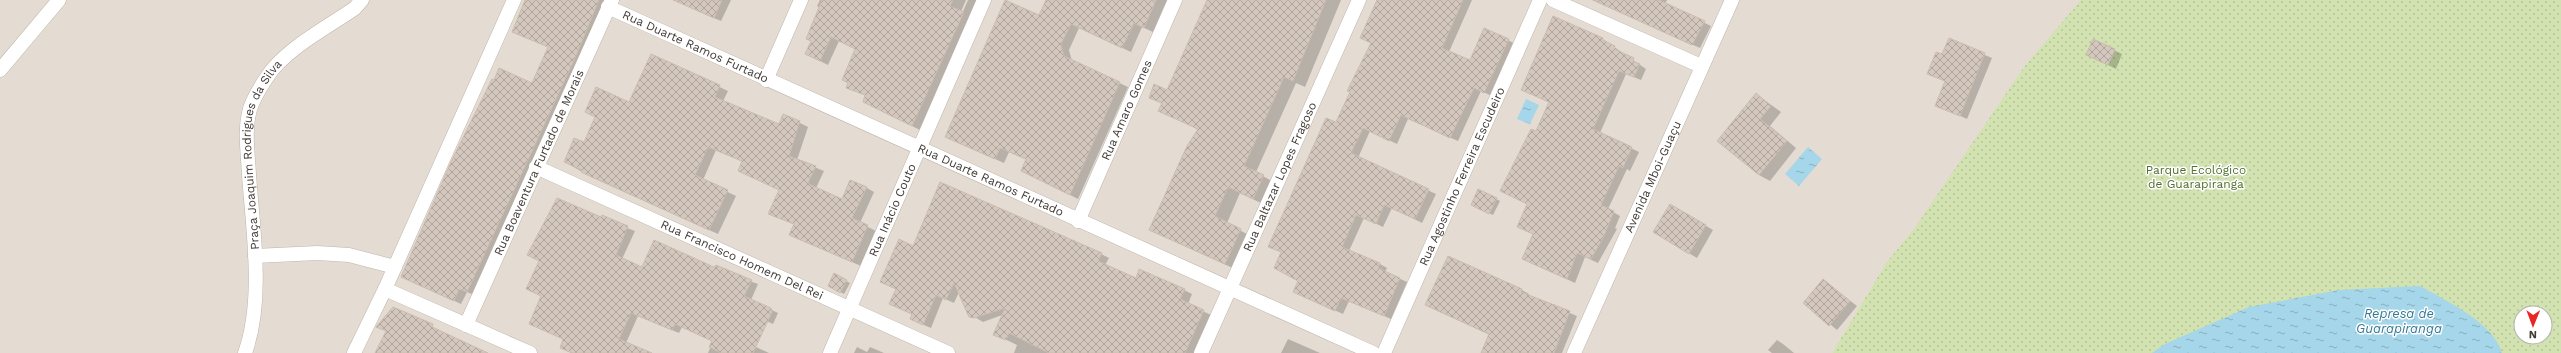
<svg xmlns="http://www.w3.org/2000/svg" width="2561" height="353" font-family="'Work Sans',sans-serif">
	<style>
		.residential { fill: #e4dcd3 }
		.green { fill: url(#green-dots); fill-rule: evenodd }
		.water { fill: url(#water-ripples) }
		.shadow { fill: #0003 }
		.building { fill: url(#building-cross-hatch); stroke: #cbbcaf }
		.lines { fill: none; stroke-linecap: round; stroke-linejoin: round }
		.minor-casing { stroke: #beb5ab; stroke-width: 15 }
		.minor { stroke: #fff; stroke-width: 14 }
		.labels { text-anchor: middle; stroke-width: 3; stroke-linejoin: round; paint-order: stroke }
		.street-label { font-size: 12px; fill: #423b35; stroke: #fff }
		.park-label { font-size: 12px; fill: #4f6f2d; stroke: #fff }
		.water-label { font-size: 13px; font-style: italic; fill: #337996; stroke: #fff }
	</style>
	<defs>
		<pattern id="green-dots" width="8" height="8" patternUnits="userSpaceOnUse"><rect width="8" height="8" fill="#d2e2b0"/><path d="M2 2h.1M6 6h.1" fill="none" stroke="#b6c398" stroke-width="1.8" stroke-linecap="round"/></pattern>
		<pattern id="water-ripples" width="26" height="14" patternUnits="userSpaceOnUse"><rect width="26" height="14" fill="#a5d6e9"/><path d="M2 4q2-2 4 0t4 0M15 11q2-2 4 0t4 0" fill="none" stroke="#88afbe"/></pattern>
		<pattern id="building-cross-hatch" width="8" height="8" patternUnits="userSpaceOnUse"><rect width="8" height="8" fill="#d4c8be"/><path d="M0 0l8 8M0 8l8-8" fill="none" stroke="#aea49b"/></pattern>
	</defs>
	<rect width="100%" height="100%" fill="#f1ebe4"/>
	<!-- residential -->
	<path class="residential" d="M 0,0 L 2118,0 L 1886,263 L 1832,353 L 0,353 Z"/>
	<!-- green -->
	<path class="green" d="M 2081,0 L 2561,0 L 2561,353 L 1832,353 L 1886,263 L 1914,229 L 2024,67 ZM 2521,313 L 2545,313 L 2545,337 L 2521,337 Z"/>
	<!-- water -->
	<path class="water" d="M 1526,99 L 1539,105 L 1530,124 L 1517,119 Z
		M 1808,147 L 1822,159 L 1799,186 L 1785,174 Z
		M 2420,286 C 2445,300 2494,323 2502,353 L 2152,353 L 2165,344 L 2249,307 L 2339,290 Z"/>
	<!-- shadow -->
	<path class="shadow" d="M 526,0 L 607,0 L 474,295 L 467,292 L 461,304 L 410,280 L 533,84 L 549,47 Z
		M 696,0 L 731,0 L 721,21 L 700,12 Z
		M 820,0 L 966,0 L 959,16 L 961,16 L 968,0 L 977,0 L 920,130 L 872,106 L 866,96 L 847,87 L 856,49 L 839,41 L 828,65 L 806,54 L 812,41 L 820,8 L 817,6 Z
		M 1047,0 L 1167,0 L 1153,32 L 1142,27 L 1131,52 L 1079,28 L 1069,50 L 1072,61 L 1128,87 L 1078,199 L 1031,175 L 1027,160 L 1009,152 L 1004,163 L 955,141 L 1039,16 Z
		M 1208,0 L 1341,0 L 1305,87 L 1296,83 L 1256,172 L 1275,183 L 1265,205 L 1240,193 L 1227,223 L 1252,237 L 1237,270 L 1150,230 L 1199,130 L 1160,111 L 1162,104 L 1150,97 L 1167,91 Z
		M 1378,0 L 1472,0 L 1449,52 L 1470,62 L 1508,40 L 1515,44 L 1492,96 L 1481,91 L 1458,141 L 1408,119 L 1397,144 L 1370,131 L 1358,158 L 1436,194 L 1422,223 L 1392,208 L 1383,227 L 1364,218 L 1349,251 L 1380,264 L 1387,268 L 1385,272 L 1407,282 L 1391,319 L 1349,301 L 1343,314 L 1294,292 L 1299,281 L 1282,253 L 1270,246 L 1337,123 L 1372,43 Z
		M 1592,0 L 1667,0 L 1665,4 L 1711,26 L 1700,48 Z
		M 1604,40 L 1646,69 L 1641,80 L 1626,74 L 1600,133 L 1639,152 L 1630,171 L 1627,169 L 1608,209 L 1620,216 L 1615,228 L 1617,229 L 1598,263 L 1585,257 L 1575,283 L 1523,259 L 1534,234 L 1528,204 L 1537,133 L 1550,103 L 1529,93 L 1602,45 Z
		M 1949,40 L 1992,58 L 1967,119 L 1936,105 L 1946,82 L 1929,74 L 1943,55 Z
		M 2114,50 L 2122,54 L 2116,69 L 2087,55 Z
		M 652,55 L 728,91 L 723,101 L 779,125 L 784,115 L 808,127 L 797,160 L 824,171 L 816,188 L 843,200 L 867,188 L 874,192 L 860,223 L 876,231 L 861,266 L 790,235 L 795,225 L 770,213 L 780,190 L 743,162 L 716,150 L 703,180 L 736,196 L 718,234 L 591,177 L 565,162 L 629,104 Z
		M 1756,94 L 1781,112 L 1770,126 L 1796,148 L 1770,181 L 1759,175 Z
		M 1496,199 L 1500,201 L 1493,215 L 1475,207 Z
		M 1671,205 L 1713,230 L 1697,258 L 1654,232 Z
		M 601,218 L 635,231 L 622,259 L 643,268 L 715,269 L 758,284 L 751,300 L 778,313 L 773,324 L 703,292 L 691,317 L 769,353 L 708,353 L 713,341 L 682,327 L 679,333 L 638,316 L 626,343 L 648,353 L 572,353 L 561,347 Z
		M 913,247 L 1101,254 L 1109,258 L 1105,265 L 1136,279 L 1184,290 L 1192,294 L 1188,304 L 1211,315 L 1194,353 L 1014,353 L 1017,345 L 994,334 L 1002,315 L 983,322 L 968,313 L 959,292 L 954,303 L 943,298 L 931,328 L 919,323 L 913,315 L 890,304 L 897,289 L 881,282 Z
		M 1449,257 L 1522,290 L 1529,294 L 1528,296 L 1577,316 L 1562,353 L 1486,353 L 1490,335 L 1434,309 Z
		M 835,275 L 850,283 L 844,294 L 829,286 Z
		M 1823,280 L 1857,306 L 1837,330 L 1805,303 Z
		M 393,308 L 487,353 L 376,353 L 387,331 Z
		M 1288,339 L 1320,353 L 1281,353 Z
		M 1777,340 L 1783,344 L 1794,353 L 1772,353 L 1768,350 Z
		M 857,347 L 867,352 L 870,347 L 884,353 L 854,353 Z"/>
	<!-- building -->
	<path class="building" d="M 525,0 L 599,0 L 575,58 L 467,292 L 459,289 L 454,301 L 401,277 L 451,162 L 492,79 L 494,80 L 499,68 L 532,83 L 548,47 L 512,32 Z
		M 673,0 L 722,0 L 714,18 Z
		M 822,0 L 953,0 L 950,6 L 964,12 L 912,126 L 863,102 L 865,95 L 846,88 L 848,83 L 842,80 L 855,49 L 831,37 L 820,61 L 805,54 L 811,41 L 806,39 Z
		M 1005,0 L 1039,15 L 1046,0 L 1156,0 L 1144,28 L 1134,23 L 1122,48 L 1071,24 L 1063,40 L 1061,45 L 1064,56 L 1120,82 L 1070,195 L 1021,171 L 1026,159 L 1000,148 L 995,159 L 945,137 Z
		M 1207,0 L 1326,0 L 1293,81 L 1284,77 L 1244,166 L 1264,175 L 1253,199 L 1228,187 L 1215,216 L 1241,229 L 1225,264 L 1149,230 L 1187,146 L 1198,129 L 1158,111 L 1162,103 L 1149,98 L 1154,84 L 1167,90 Z
		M 1377,0 L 1463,0 L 1442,48 L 1470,60 L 1484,28 L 1509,39 L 1484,93 L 1474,88 L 1450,138 L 1401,115 L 1389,141 L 1363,128 L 1351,153 L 1429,189 L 1415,219 L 1384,205 L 1376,224 L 1356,215 L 1342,247 L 1380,263 L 1378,268 L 1400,278 L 1384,316 L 1341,298 L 1335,311 L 1293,292 L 1298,281 L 1274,268 L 1281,252 L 1268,247 L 1326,118 L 1336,122 L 1350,92 L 1347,91 L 1371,43 L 1360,38 Z
		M 1593,0 L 1659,0 L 1705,21 L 1692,45 Z
		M 1553,16 L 1603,38 L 1603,40 L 1615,46 L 1614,49 L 1634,58 L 1633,61 L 1640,64 L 1634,77 L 1619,71 L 1593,129 L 1632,147 L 1623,168 L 1619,166 L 1601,205 L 1614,211 L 1604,236 L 1591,259 L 1577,253 L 1567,279 L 1522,259 L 1533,234 L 1517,227 L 1527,204 L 1500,191 L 1531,129 L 1536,131 L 1549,102 L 1521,90 Z
		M 1949,38 L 1985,53 L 1960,116 L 1935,106 L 1945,81 L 1927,74 L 1936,52 L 1942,54 Z
		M 2093,39 L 2115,49 L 2108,65 L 2086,55 Z
		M 651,54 L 720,85 L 715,97 L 779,124 L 783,114 L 800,121 L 789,156 L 816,166 L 808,183 L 811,185 L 842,199 L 850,180 L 867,187 L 852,218 L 868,225 L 852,262 L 789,235 L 794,224 L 768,214 L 779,190 L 738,171 L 742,161 L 708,147 L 695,175 L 728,190 L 709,230 L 581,172 L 582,170 L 564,162 L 574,138 L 584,142 L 595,117 L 585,112 L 596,87 L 629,102 Z
		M 1756,93 L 1771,106 L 1760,119 L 1787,141 L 1759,175 L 1717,141 Z
		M 940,182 L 1102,253 L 1098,261 L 1136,278 L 1139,269 L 1185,289 L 1180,299 L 1204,310 L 1185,353 L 1049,353 L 1009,333 L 1006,340 L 993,335 L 1005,308 L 974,318 L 969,317 L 954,283 L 946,300 L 936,295 L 923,325 L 910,319 L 912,314 L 889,304 L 896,289 L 880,282 L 899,239 L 913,246 Z
		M 1478,189 L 1497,198 L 1489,214 L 1471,205 Z
		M 557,198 L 601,217 L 602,215 L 628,226 L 616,255 L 642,267 L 654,240 L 714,267 L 716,265 L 752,280 L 744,296 L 771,308 L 772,312 L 753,353 L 721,353 L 709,347 L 712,341 L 675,324 L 672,330 L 631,313 L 619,339 L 652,353 L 572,353 L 560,348 L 563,339 L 529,324 L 541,296 L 526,289 L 539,261 L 527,255 Z
		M 1670,204 L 1706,225 L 1689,254 L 1653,232 Z
		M 1448,256 L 1522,289 L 1521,292 L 1570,311 L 1554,353 L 1481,353 L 1489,334 L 1425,305 Z
		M 834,273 L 847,280 L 840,293 L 828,286 Z
		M 1823,279 L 1850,301 L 1829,326 L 1803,303 Z
		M 393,307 L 433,324 L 432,327 L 488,353 L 375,353 L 386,331 L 376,327 Z"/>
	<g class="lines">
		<defs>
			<g id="minor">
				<path d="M 1553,0 L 1701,66"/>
				<path id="s1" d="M 608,7 L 1373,353"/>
				<path d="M 0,70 L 59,0"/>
				<path d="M 766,80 L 801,0"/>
				<path id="s2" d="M 536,167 L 948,353"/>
				<path id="s3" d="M 1078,221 L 1175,0"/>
				<path d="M 255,256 L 317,253 L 349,255 L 395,267"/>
				<path d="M 385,289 L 530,353"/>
				<path id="s4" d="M 466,325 L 612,0"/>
				<path id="s5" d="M 245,353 C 264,300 253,231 249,175 C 248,153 244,130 250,109 C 253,99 261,86 267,77 C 285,49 328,27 355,8 L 362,0"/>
				<path d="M 354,353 L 385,289 L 514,0"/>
				<path id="s6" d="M 830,353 L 984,0"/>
				<path id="s7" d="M 1201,353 L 1359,0"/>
				<path id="s8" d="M 1384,353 L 1540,0"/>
				<path id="s9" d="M 1574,353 L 1732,0"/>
			</g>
		</defs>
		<!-- minor casing -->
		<use href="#minor" class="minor-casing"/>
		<!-- minor -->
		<use href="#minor" class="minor"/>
	</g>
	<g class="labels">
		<!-- street labels -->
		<g class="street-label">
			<text dy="4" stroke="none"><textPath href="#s1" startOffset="96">Rua Duarte Ramos Furtado</textPath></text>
			<text dy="4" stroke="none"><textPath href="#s3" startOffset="121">Rua Amaro Gomes</textPath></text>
			<text dy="4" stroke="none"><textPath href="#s5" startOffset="203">Praça Joaquim Rodrigues da Silva</textPath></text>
			<text dy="4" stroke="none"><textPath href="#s4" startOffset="178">Rua Boaventura Furtado de Morais</textPath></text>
			<text dy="4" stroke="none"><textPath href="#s8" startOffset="193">Rua Agostinho Ferreira Escudeiro</textPath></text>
			<text dy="4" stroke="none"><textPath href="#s9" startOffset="193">Avenida Mboi-Guaçu</textPath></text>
			<text dy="4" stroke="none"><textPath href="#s7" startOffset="193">Rua Baltazar Lopes Fragoso</textPath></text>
			<text dy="4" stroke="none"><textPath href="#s1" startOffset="420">Rua Duarte Ramos Furtado</textPath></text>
			<text dy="4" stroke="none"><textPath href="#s6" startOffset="156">Rua Inácio Couto</textPath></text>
			<text dy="4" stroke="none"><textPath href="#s2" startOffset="226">Rua Francisco Homem Del Rei</textPath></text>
		</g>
		<!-- park labels -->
		<g class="park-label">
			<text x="2196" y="174">Parque Ecológico<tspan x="2196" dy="14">de Guarapiranga</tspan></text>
		</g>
		<!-- water labels -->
		<g class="water-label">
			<text x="2399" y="318">Represa de<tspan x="2399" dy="15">Guarapiranga</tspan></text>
		</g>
	</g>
	<!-- north arrow -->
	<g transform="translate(2533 325) rotate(181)"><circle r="19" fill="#ffffff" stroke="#b3b1ae"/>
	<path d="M0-3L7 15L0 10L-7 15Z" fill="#e82724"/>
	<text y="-6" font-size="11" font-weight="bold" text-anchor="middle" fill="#423b35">N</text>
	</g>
</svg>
